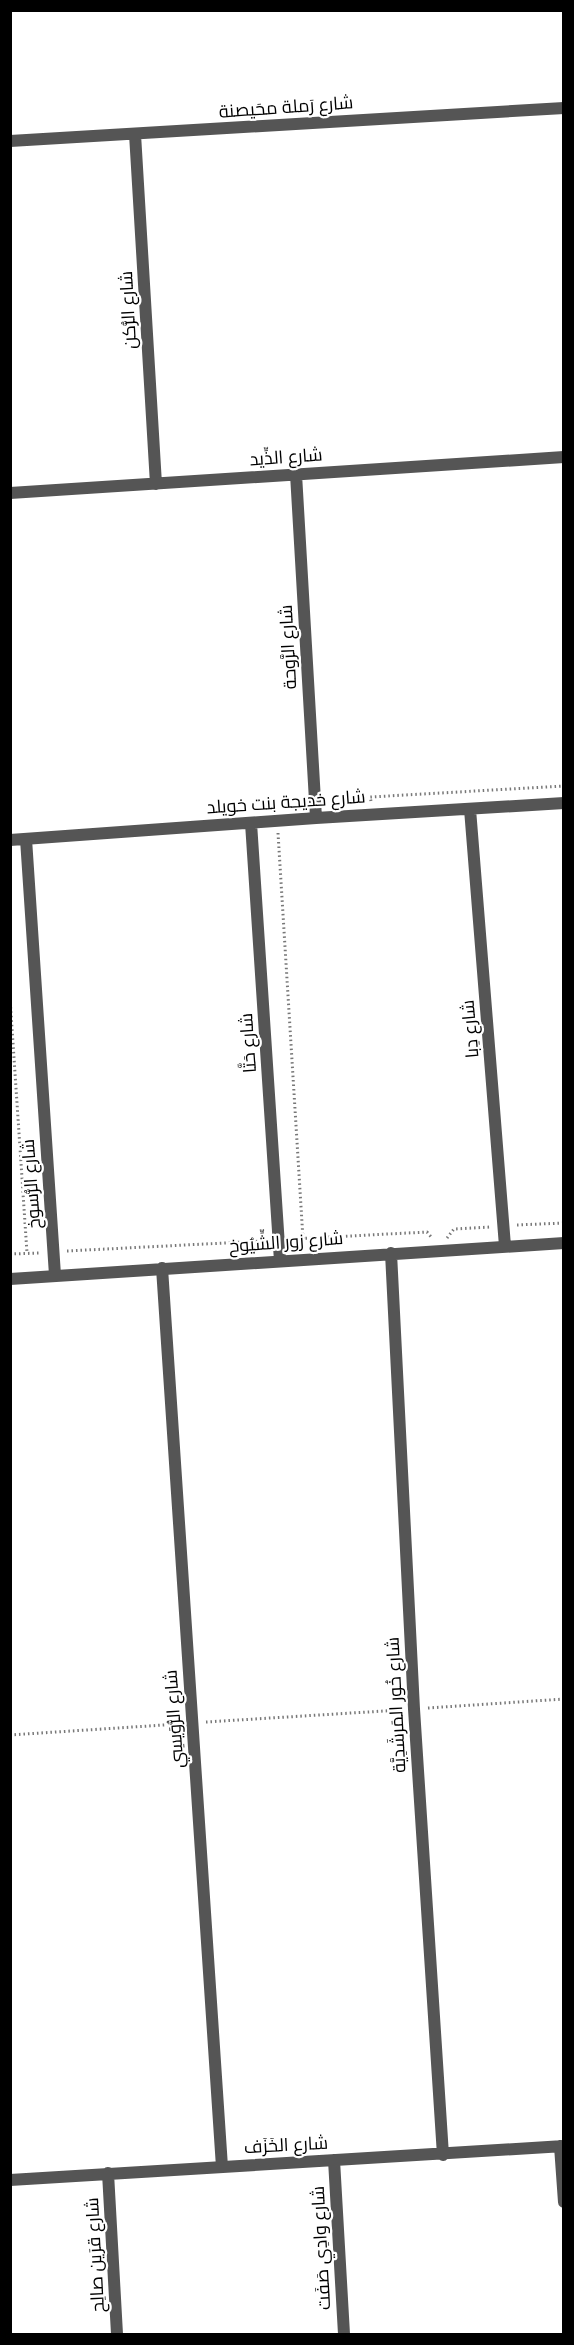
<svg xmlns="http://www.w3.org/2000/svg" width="574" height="2345" font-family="'Golos Text',Cairo,sans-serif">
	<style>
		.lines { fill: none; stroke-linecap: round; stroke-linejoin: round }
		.path { stroke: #777; stroke-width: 3; stroke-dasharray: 1.5 3; stroke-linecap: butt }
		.street { stroke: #555; stroke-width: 12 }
		.labels { text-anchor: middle; stroke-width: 4.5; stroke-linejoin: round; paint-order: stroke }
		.street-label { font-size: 18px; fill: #000; stroke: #fff }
	</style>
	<rect width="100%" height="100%" fill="#fff"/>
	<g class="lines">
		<!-- path -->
		<path class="path" d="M 371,801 L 370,797 L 564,786
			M 278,833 L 303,1239
			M 10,998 L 27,1253
			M 517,1225 L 564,1223
			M 447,1238 L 454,1229 L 490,1227
			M 292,1239 L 427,1232 L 432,1238
			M 67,1251 L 264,1241
			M 10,1254 L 40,1253
			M 428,1708 L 564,1699
			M 206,1722 L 400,1710
			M 10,1735 L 179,1724"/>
		<!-- street -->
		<path class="street" d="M 135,134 L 156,484
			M 10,141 L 564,108
			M 296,474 L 316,818
			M 10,493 L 564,457
			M 470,809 L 505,1246
			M 251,823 L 280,1261
			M 26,839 L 55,1275
			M 10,840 L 316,818 L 564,803
			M 391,1253 L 414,1709 L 443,2155
			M 162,1268 L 222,2167
			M 10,1279 L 564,1243
			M 560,2146 L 564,2202
			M 334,2160 L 344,2334
			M 108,2173 L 117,2334
			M 10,2180 L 564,2146"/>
	</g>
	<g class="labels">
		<!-- street labels -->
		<g class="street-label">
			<text transform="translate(286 107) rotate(-4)" y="6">شارع رَملة محَيصنة</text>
			<text transform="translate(128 310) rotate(-93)" y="6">شارع الرُّكن</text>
			<text transform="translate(286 457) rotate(-4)" y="6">شارع الذِّيد</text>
			<text transform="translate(288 647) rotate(-93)" y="6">شارع الرَّوحة</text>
			<text transform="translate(286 802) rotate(-4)" y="6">شارع خديجة بنت خويلد</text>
			<text transform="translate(470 1029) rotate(-95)" y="6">شارع دِبا</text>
			<text transform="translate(248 1043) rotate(-94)" y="6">شارع حَتَّا</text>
			<text transform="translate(31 1184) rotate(-94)" y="6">شارع الرُّسوخ</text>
			<text transform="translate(286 1242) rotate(-4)" y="6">شارع زور الشِّيُوخ</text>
			<text transform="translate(396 1705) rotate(-93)" y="6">شارع خُور المَرشَدِيَّة</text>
			<text transform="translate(174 1719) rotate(-94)" y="6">شارع الرُّوَيسِي</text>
			<text transform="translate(286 2145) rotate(-3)" y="6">شارع الخَزَف</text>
			<text transform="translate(321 2248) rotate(-93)" y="6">شارع وادِي صَفَت</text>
			<text transform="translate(95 2255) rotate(-93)" y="6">شارع قرَين صالِح</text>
		</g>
	</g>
	<!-- border -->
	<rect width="574" height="2345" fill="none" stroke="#000000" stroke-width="24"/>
</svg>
